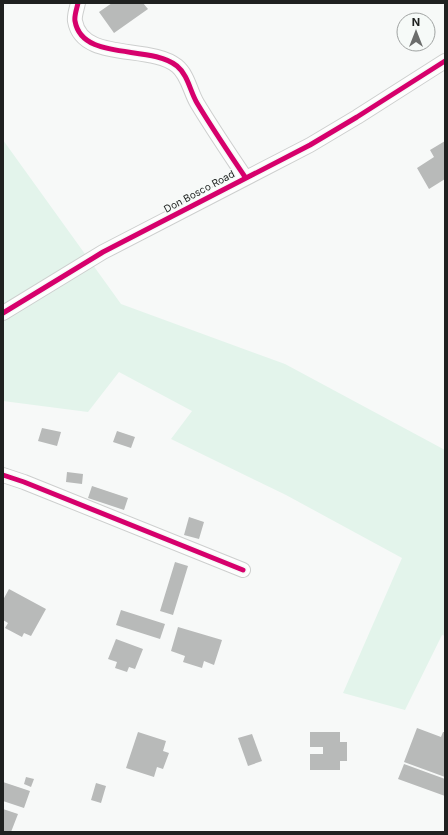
<svg xmlns="http://www.w3.org/2000/svg" width="448" height="835" font-family="Inter,sans-serif">
	<style>
		.green { fill: #e3f4eb }
		.building { fill: #b8bab9 }
		.lines { fill: none; stroke-linecap: round; stroke-linejoin: round }
		.minor-casing { stroke: #cdcfce; stroke-width: 16 }
		.minor { stroke: #fefefe; stroke-width: 14 }
		.cycleway-casing { stroke: #f6faf8; stroke-width: 8 }
		.cycleway { stroke: #d6006c; stroke-width: 5 }
		.labels { text-anchor: middle; stroke-width: 3; stroke-linejoin: round; paint-order: stroke }
		.street-label { font-size: 10px; fill: #1f2120; stroke: #f6faf8 }
	</style>
	<rect width="100%" height="100%" fill="#f7f9f8"/>
	<!-- green -->
	<path class="green" d="M 3,140 L 121,304 L 285,364 L 445,450 L 445,636 L 442,635 L 405,710 L 343,693 L 402,558 L 286,495 L 171,439 L 192,411 L 119,372 L 88,412 L 3,401 Z"/>
	<!-- building -->
	<path class="building" d="M 112,3 L 143,3 L 148,9 L 114,33 L 99,12 Z
		M 445,141 L 445,179 L 429,189 L 417,168 L 434,157 L 430,150 Z
		M 42,428 L 61,432 L 57,446 L 38,441 Z
		M 117,431 L 135,437 L 131,448 L 113,442 Z
		M 67,472 L 83,474 L 82,484 L 66,482 Z
		M 92,486 L 128,498 L 124,510 L 88,498 Z
		M 189,517 L 204,522 L 199,539 L 184,535 Z
		M 175,562 L 188,566 L 173,615 L 160,611 Z
		M 9,589 L 46,609 L 31,636 L 24,633 L 22,637 L 5,628 L 8,623 L 3,620 L 3,600 Z
		M 121,610 L 165,624 L 160,639 L 116,625 Z
		M 178,627 L 222,640 L 214,665 L 204,661 L 202,668 L 183,662 L 185,656 L 171,651 Z
		M 116,639 L 143,649 L 135,669 L 129,667 L 127,672 L 115,668 L 117,662 L 108,659 Z
		M 417,728 L 441,737 L 443,732 L 445,732 L 445,777 L 404,762 Z
		M 138,732 L 166,741 L 163,751 L 169,753 L 163,769 L 157,767 L 154,777 L 126,768 Z
		M 310,732 L 340,732 L 340,742 L 347,742 L 347,761 L 340,761 L 340,770 L 310,770 L 310,754 L 323,754 L 323,747 L 310,747 Z
		M 252,734 L 262,761 L 248,766 L 238,738 Z
		M 404,764 L 445,779 L 445,796 L 398,779 Z
		M 26,777 L 34,779 L 31,787 L 24,784 Z
		M 3,782 L 30,791 L 24,808 L 3,801 Z
		M 96,783 L 106,786 L 101,803 L 91,800 Z
		M 3,809 L 18,814 L 11,832 L 3,832 Z"/>
	<g class="lines">
		<defs>
			<path id="minor" d="M 78,3 C 77,8 74,16 75,21 C 82,62 150,44 177,66 C 188,75 190,91 197,103 C 212,128 229,153 245,177
				M 3,313 L 103,252 L 310,145 L 357,117 L 445,61
				M 3,475 L 24,482 L 243,570"/>
		</defs>
		<!-- minor casing -->
		<use href="#minor" class="minor-casing"/>
		<!-- minor -->
		<use href="#minor" class="minor"/>
		<defs>
			<path id="cycleway" d="M 78,3 C 77,8 74,16 75,21 C 82,62 150,44 177,66 C 188,75 190,91 197,103 C 212,128 229,153 245,177
				M 3,313 L 103,252 L 310,145 L 357,117 L 445,61
				M 3,475 L 24,482 L 243,570"/>
		</defs>
		<!-- cycleway casing -->
		<use href="#cycleway" class="cycleway-casing"/>
		<!-- cycleway -->
		<use href="#cycleway" class="cycleway"/>
	</g>
	<g class="labels">
		<!-- street labels -->
		<g class="street-label">
			<text transform="translate(199 191) rotate(-28)" y="4">Don Bosco Road</text>
		</g>
	</g>
	<!-- border -->
	<rect width="448" height="835" fill="none" stroke="#1f2120" stroke-width="8"/>
	<!-- north arrow -->
	<g transform="translate(416 32)"><circle r="19" fill="#f6faf8" stroke="#a0a3a2"/>
	<path d="M0-3L7 15L0 10L-7 15Z" fill="#6b6d6c"/>
	<text y="-6" font-size="11" font-weight="bold" text-anchor="middle" fill="#1f2120">N</text>
	</g>
</svg>
